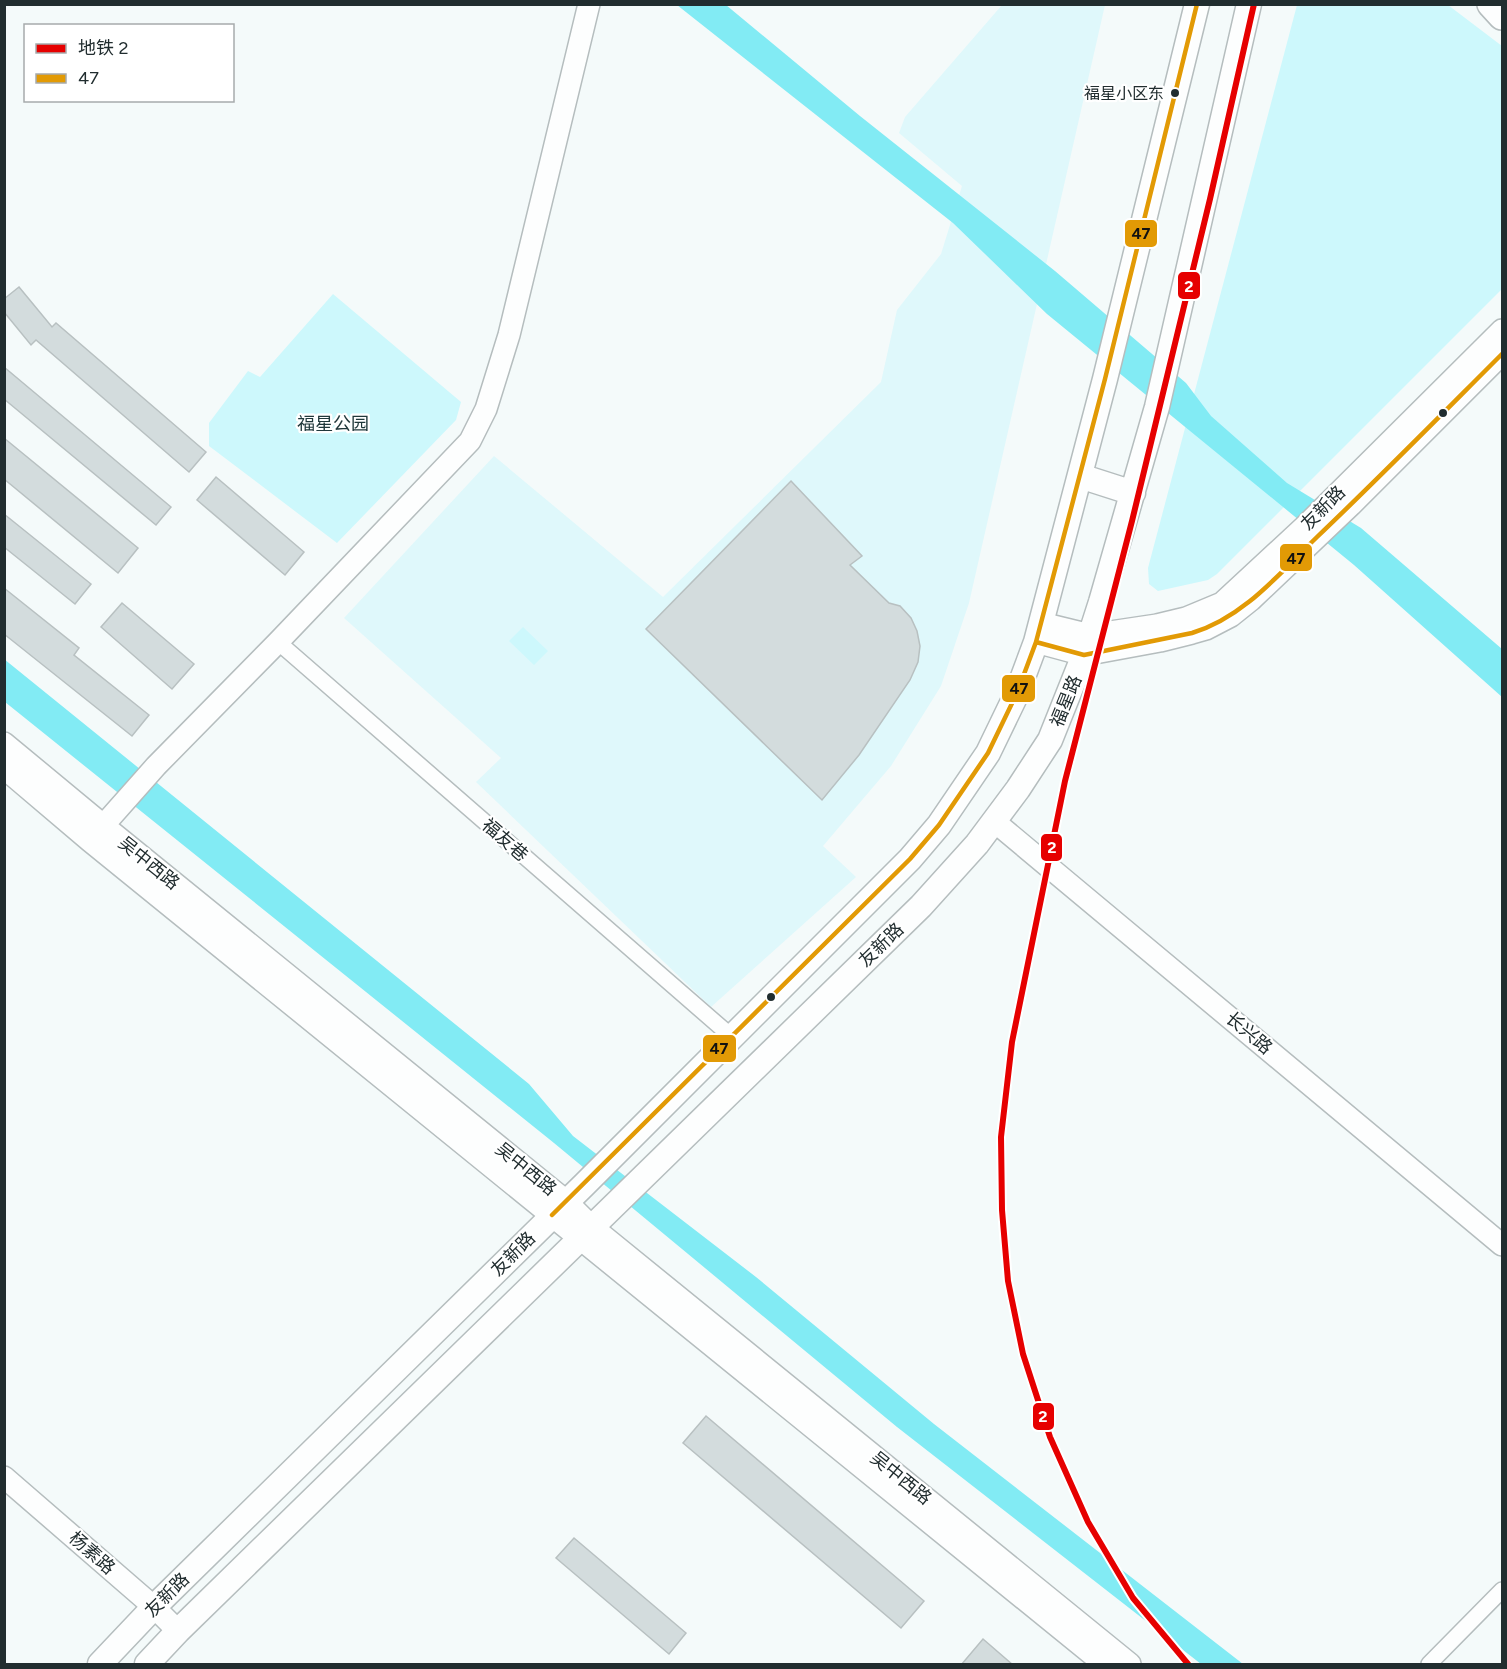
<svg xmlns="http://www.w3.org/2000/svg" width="1507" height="1669" font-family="Figtree,'Noto Sans SC',sans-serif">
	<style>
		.built { fill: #dff8fb }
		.green { fill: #cdf8fc }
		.water { fill: #82ebf4 }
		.building { fill: #d3dcdd; stroke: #b8c0c1; stroke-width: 1.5 }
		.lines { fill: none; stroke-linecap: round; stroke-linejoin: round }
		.street-casing { stroke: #b5bdbe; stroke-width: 18 }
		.secondary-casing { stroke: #b5bdbe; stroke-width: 24 }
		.primary-casing { stroke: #b5bdbe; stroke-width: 27 }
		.highway-casing { stroke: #b5bdbe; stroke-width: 30 }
		.street { stroke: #fdfefe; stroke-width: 15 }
		.secondary { stroke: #fdfefe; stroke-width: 21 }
		.primary { stroke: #fdfefe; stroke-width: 24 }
		.highway { stroke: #fdfefe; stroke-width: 27 }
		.bus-1-casing { stroke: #fff; stroke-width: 9 }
		.bus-1 { stroke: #e29a05; stroke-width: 4.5 }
		.metro-1-casing { stroke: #fff; stroke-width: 10 }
		.metro-1 { stroke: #e60000; stroke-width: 6 }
		.bus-dot { fill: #212d2f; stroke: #fff; stroke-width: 2 }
		.labels { text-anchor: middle; stroke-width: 4.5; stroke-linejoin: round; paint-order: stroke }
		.bus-label { font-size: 16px; fill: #212d2f; stroke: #fff; text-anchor: end }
		.park-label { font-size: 18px; fill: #20383b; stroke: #fff }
		.street-label { font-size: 18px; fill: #212d2f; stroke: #fff }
		.line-badge { stroke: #fff; stroke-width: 2 }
		.badge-label { font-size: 16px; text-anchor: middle; font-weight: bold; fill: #fff }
		.pale-badge-label { font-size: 16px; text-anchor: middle; font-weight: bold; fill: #111 }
	</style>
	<rect width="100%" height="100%" fill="#f4fafa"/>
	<!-- built -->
	<path class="built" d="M 1002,5 L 1105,5 L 969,603 L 941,686 L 891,766 L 823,846 L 856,877 L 711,1007 L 476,782 L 501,758 L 344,618 L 494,456 L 663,597 L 881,382 L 897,310 L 941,254 L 962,186 L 899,133 L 905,117 Z"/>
	<!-- green -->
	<path class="green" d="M 1297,5 L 1448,5 L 1502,46 L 1502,289 L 1217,574 L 1208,580 L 1158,591 L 1149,584 L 1148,568 Z
		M 333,294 L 461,402 L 456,420 L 337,543 L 209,446 L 209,423 L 248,371 L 260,377 Z
		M 523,627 L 548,651 L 534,665 L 509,641 Z"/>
	<!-- water -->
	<path class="water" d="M 677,5 L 726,5 L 860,116 L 1055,271 L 1186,383 L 1211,416 L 1287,483 L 1361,528 L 1502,649 L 1502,697 L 1354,565 L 1047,314 L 953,223 Z
		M 4,659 L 529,1084 L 573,1136 L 756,1277 L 934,1424 L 1243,1664 L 1201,1664 L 897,1427 L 554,1143 L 5,702 Z"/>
	<!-- building -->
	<path class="building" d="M 19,287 L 52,327 L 56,323 L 206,452 L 189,472 L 36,340 L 31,345 L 4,312 L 4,299 Z
		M 4,367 L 171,507 L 156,525 L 4,399 Z
		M 4,438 L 138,548 L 118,573 L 4,479 Z
		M 216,477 L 304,552 L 285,575 L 197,500 Z
		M 791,481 L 862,556 L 850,565 L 889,603 L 900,606 L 911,618 L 917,631 L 920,646 L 918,662 L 910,680 L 859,755 L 822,800 L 646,629 Z
		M 4,514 L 91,584 L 75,604 L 4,547 Z
		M 4,588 L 79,648 L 74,655 L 149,715 L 132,736 L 4,634 Z
		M 122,603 L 194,664 L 172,689 L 101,627 Z
		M 706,1416 L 924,1601 L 901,1628 L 683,1443 Z
		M 574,1538 L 686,1633 L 669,1654 L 556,1558 Z
		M 983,1639 L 1013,1665 L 961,1665 Z"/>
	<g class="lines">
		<defs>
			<path id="street" d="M 278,642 L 732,1037
				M 1429,1664 L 1502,1590"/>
			<path id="secondary" d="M 1041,623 L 1090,635 L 1157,625 L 1186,618 L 1222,603 L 1304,527 L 1502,330
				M 1036,642 L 1084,655 L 1160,641 L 1192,633 L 1206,629 L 1231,616 L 1251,600 L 1351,505 L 1502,354
				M 4,743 L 103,825 L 566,1201 L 591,1226 L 1130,1664
				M 4,768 L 90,841 L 1104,1664
				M 995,822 L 1502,1245
				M 94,836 L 156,766 L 278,642 L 470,441 L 486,409 L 509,335 L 589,4
				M 4,1477 L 154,1607 L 178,1631"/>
			<path id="primary" d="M 1080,476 L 1133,493
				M 100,1664 L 154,1607 L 585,1184 L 910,859 L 939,825 L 988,753 L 1017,693 L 1036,642 L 1105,379 L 1197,4
				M 147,1664 L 178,1631 L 921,906 L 977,844 L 1018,789 L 1050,740 L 1084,655 L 1101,602 L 1157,407 L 1249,4"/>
			<path id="highway" d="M 1491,4 L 1502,16"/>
		</defs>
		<!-- street casing -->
		<use href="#street" class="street-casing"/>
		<!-- secondary casing -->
		<use href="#secondary" class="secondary-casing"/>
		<!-- primary casing -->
		<use href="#primary" class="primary-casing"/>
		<!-- highway casing -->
		<use href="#highway" class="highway-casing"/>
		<!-- street -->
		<use href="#street" class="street"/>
		<!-- secondary -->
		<use href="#secondary" class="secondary"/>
		<!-- primary -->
		<use href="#primary" class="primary"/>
		<!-- highway -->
		<use href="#highway" class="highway"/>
		<defs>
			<path id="bus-1" d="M 1036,642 L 1084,655 L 1192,633 C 1243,618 1280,573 1317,537 C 1380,477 1441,415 1502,354
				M 552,1215 L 910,859 L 939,825 L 988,753 L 1017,693 L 1036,642 L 1105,379 L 1197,4"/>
		</defs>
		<!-- bus-1 casing -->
		<use href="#bus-1" class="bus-1-casing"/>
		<!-- bus-1 -->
		<use href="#bus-1" class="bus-1"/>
		<defs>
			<path id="metro-1" d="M 1188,1664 L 1133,1598 L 1088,1522 L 1050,1437 L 1023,1354 L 1008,1281 L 1002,1210 L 1001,1137 L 1012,1042 L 1065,781 L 1132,521 L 1210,199 L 1254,4"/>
		</defs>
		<!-- metro-1 casing -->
		<use href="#metro-1" class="metro-1-casing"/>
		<!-- metro-1 -->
		<use href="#metro-1" class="metro-1"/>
	</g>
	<!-- markers -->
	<g class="bus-dot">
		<circle cx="1175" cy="93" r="5"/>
		<circle cx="1443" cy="413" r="5"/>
		<circle cx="771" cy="997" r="5"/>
	</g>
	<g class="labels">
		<!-- bus labels -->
		<g class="bus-label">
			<text x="1164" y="99">福星小区东</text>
		</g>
		<!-- park labels -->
		<g class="park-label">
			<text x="333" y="430">福星公园</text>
		</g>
		<!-- street labels -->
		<g class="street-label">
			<text transform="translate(1323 508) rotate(-45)" y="6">友新路</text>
			<text transform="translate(1066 701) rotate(-68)" y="6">福星路</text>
			<text transform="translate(505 840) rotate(41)" y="6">福友巷</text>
			<text transform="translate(149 863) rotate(39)" y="6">吴中西路</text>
			<text transform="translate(881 945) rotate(-44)" y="6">友新路</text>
			<text transform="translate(1249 1033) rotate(40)" y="6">长兴路</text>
			<text transform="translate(526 1169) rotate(39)" y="6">吴中西路</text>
			<text transform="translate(513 1254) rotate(-45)" y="6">友新路</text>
			<text transform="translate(901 1478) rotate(39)" y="6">吴中西路</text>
			<text transform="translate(92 1553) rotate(41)" y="6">杨素路</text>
			<text transform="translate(167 1595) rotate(-45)" y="6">友新路</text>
		</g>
	</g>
	<g class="line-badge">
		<rect x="1124" y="219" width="34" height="29" rx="6" fill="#e29a05"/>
		<rect x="1177" y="271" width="24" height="29" rx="6" fill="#e60000"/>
		<rect x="1279" y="543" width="34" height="29" rx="6" fill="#e29a05"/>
		<rect x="1001" y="674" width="35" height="29" rx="6" fill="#e29a05"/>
		<rect x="1040" y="833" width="23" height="29" rx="6" fill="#e60000"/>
		<rect x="702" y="1034" width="35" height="29" rx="6" fill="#e29a05"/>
		<rect x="1032" y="1402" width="23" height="29" rx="6" fill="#e60000"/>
	</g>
	<g class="badge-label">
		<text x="1189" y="292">2</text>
		<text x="1052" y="853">2</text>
		<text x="1043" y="1422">2</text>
	</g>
	<g class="pale-badge-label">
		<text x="1141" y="239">47</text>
		<text x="1296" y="564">47</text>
		<text x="1019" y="694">47</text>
		<text x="719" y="1054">47</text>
	</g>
	<!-- border -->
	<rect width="1507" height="1669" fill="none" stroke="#212d2f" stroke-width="12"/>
	<!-- legend -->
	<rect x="24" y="24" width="210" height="78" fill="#ffffff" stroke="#a6abac" stroke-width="1.5"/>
	<rect x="36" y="44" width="30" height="9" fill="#e60000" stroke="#a6abac" stroke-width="1.5"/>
	<text x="78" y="54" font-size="18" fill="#212d2f">地铁 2</text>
	<rect x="36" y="74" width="30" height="9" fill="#e29a05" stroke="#a6abac" stroke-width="1.5"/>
	<text x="78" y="84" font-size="18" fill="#212d2f">47</text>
</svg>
